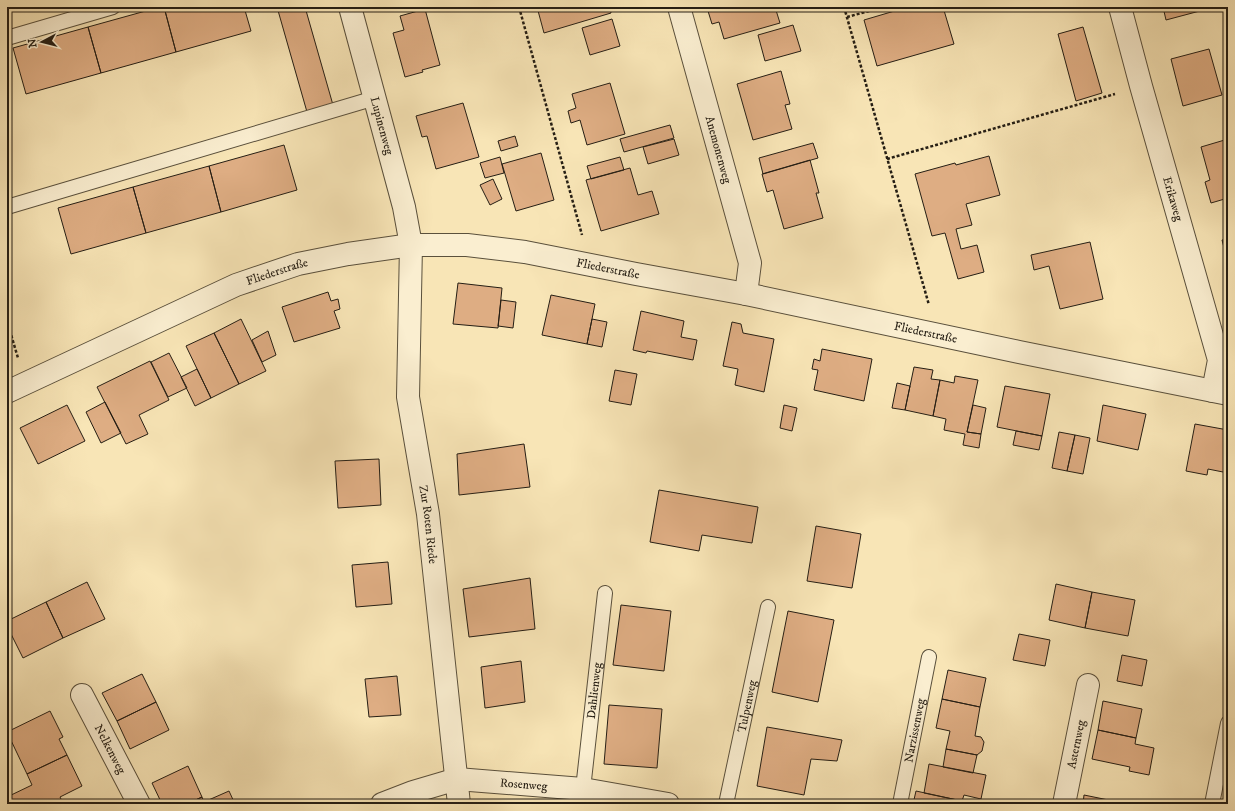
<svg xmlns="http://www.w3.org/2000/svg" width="1235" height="811" font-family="'IM FELL DW Pica',serif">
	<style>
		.building { fill: #dead83; stroke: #251e14 }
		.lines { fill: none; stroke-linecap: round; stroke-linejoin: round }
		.service-casing { stroke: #5a503c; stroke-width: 16 }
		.minor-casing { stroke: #5a503c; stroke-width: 24 }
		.path { stroke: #251e14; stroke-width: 2.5; stroke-dasharray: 3 2; stroke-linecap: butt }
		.service { stroke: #faeed0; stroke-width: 14 }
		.minor { stroke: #faeed0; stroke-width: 22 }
		.labels { text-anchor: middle; stroke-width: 3; stroke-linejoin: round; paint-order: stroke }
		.street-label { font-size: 12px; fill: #251e14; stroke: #faeed0 }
	</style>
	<rect width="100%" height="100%" fill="#f8e5b6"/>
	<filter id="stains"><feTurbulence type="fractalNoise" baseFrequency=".005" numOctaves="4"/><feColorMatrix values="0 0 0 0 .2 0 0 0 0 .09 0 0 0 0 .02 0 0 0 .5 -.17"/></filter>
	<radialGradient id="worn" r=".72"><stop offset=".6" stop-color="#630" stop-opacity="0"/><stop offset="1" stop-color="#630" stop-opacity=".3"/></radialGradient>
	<!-- building -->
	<path class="building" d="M 160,7 L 164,7 L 176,52 L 101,73 L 88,27 Z
		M 164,7 L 244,7 L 251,31 L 176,52 Z
		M 277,7 L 305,7 L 333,105 L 307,112 Z
		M 537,7 L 610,7 L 611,13 L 544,33 Z
		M 715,7 L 755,7 L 755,8 L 775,7 L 780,23 L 724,39 L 719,22 L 712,24 L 708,11 L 716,9 Z
		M 908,7 L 943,7 L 954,44 L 877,66 L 864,20 Z
		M 1163,7 L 1210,7 L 1211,8 L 1166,20 Z
		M 425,9 L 440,65 L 422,70 L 423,72 L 405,77 L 393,33 L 404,30 L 400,16 Z
		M 612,19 L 620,46 L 590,55 L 582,28 Z
		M 793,25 L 801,51 L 765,61 L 758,35 Z
		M 88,27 L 101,73 L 26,94 L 13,48 Z
		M 1083,27 L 1102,93 L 1076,101 L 1058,34 Z
		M 1209,49 L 1222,95 L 1183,106 L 1171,59 Z
		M 781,71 L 790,104 L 785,105 L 792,129 L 753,140 L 737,84 Z
		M 610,83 L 625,134 L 587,145 L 580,120 L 571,123 L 568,111 L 576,108 L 572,94 Z
		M 463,103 L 479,157 L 436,169 L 427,136 L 422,137 L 416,116 Z
		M 670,125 L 674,138 L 624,152 L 620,139 Z
		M 515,136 L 518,146 L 501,151 L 498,141 Z
		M 674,139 L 679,155 L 648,164 L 643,147 Z
		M 1228,139 L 1228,198 L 1211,203 L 1205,182 L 1210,180 L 1201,147 Z
		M 813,143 L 818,158 L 763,174 L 759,158 Z
		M 284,145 L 297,190 L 221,212 L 209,166 Z
		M 541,153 L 554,200 L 516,211 L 502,164 Z
		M 989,156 L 1000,195 L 966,204 L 972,225 L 956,229 L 961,249 L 977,245 L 984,272 L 958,279 L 945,233 L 932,236 L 915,174 L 955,163 L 956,165 Z
		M 500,157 L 504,173 L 485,178 L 480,163 Z
		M 620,157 L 624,170 L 591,179 L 587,166 Z
		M 810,160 L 819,193 L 816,193 L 823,218 L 784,229 L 773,190 L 767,192 L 762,174 Z
		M 209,166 L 221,212 L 146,233 L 133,187 Z
		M 630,168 L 638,195 L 652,191 L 659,214 L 601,231 L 586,180 Z
		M 493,179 L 502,199 L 490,205 L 480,185 Z
		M 133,187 L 146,233 L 71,254 L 58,208 Z
		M 1228,239 L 1228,263 L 1222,240 Z
		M 1090,242 L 1103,299 L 1060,309 L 1049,266 L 1034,270 L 1031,255 Z
		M 458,283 L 502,288 L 498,328 L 453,324 Z
		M 328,292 L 331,301 L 338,299 L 340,309 L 334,311 L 340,328 L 294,342 L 282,307 Z
		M 551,295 L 595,304 L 587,344 L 542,335 Z
		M 501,300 L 516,302 L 513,328 L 498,326 Z
		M 641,311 L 684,321 L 681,337 L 697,340 L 693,360 L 647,351 L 646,353 L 633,350 Z
		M 241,319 L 266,371 L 239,384 L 214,333 Z
		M 592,319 L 607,322 L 602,347 L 587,344 Z
		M 732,322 L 741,324 L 743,333 L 774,339 L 764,392 L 735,385 L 738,369 L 723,366 Z
		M 268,331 L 276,355 L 262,362 L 252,340 Z
		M 214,333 L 239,384 L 211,398 L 186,346 Z
		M 822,349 L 872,359 L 864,401 L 814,390 L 818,370 L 812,369 L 814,359 L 820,361 Z
		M 169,353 L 187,388 L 168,397 L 151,362 Z
		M 150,361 L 169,400 L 139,415 L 148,434 L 126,444 L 97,387 Z
		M 914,367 L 933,370 L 931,379 L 940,380 L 933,416 L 905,410 Z
		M 197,369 L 211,398 L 195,406 L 181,377 Z
		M 615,370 L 637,374 L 631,405 L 609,401 Z
		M 955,376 L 978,380 L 967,432 L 981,434 L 979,448 L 963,445 L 965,434 L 944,430 L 946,419 L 933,416 L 940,380 L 954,383 Z
		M 897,383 L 910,386 L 905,410 L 892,408 Z
		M 1005,386 L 1050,394 L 1042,436 L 997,427 Z
		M 105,402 L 121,433 L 101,443 L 86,412 Z
		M 67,405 L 85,441 L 38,464 L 20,428 Z
		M 784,405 L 797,408 L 792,431 L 780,428 Z
		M 973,405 L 986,408 L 981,434 L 967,432 Z
		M 1103,405 L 1146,414 L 1138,450 L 1097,441 Z
		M 1195,424 L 1228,430 L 1228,473 L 1208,469 L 1207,475 L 1186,471 Z
		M 1016,431 L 1042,436 L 1039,450 L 1013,445 Z
		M 1059,432 L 1075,435 L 1067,471 L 1052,468 Z
		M 1075,435 L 1090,438 L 1083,474 L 1067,471 Z
		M 524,444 L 530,487 L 459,495 L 457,454 Z
		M 379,459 L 381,505 L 338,508 L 335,461 Z
		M 659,490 L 758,507 L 752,543 L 702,535 L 699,551 L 650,542 Z
		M 816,526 L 861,534 L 852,588 L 807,581 Z
		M 388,562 L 392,604 L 356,607 L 352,565 Z
		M 530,578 L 535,629 L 469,637 L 463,589 Z
		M 87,582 L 105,619 L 63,638 L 46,602 Z
		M 1056,584 L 1092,592 L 1085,628 L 1049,620 Z
		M 1092,592 L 1135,600 L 1128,636 L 1085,628 Z
		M 46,602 L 63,638 L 23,658 L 7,626 L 7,621 Z
		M 621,605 L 671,611 L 664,671 L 613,665 Z
		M 788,611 L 834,620 L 818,702 L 772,692 Z
		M 1019,634 L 1050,640 L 1045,666 L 1013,660 Z
		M 1122,655 L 1147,660 L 1142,686 L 1117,681 Z
		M 521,661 L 525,702 L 485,708 L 481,667 Z
		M 948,670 L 986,678 L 980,707 L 942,699 Z
		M 142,674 L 156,702 L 117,721 L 102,693 Z
		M 397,676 L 401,715 L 369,717 L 365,679 Z
		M 942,699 L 980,707 L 975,736 L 981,737 L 984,742 L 982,751 L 977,755 L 946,749 L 950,731 L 936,728 Z
		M 1103,701 L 1142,709 L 1136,738 L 1098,730 Z
		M 156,702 L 169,730 L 130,749 L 117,721 Z
		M 609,705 L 662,709 L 657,768 L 604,764 Z
		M 50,711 L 63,737 L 59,739 L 67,755 L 27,774 L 7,732 Z
		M 767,727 L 842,740 L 837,761 L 811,759 L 804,795 L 757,786 Z
		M 1098,730 L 1136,738 L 1135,744 L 1154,748 L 1149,775 L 1129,771 L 1130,767 L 1092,759 Z
		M 946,749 L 977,755 L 973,773 L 943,767 Z
		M 67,755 L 82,786 L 60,797 L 62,801 L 55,804 L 7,804 L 7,797 L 32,785 L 27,774 Z
		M 929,764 L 986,775 L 981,799 L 964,795 L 962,801 L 924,793 Z
		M 188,766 L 202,797 L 187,804 L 162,804 L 152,783 Z
		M 229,791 L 235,804 L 187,804 L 202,797 L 204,802 Z
		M 916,791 L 962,801 L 962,804 L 913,804 Z
		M 1084,795 L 1123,803 L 1123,804 L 1083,804 Z"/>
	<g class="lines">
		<defs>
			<g id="service">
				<path d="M 7,38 L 113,7"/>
				<path d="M 7,207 L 375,98"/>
				<path id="s1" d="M 583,789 L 605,593"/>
				<path id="s2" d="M 726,804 L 768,607"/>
				<path id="s3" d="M 900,804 L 929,657"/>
				<path d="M 1212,804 L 1228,723"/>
			</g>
			<g id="minor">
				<path id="s4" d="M 350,7 L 404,207 L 411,245 L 408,397 L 428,514 L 459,804"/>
				<path id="s5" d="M 679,7 L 750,263 L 746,294"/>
				<path id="s6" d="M 1120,7 L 1141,86 L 1219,360 L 1213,391"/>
				<path id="s7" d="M 7,392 L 236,285 L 298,264 L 348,254 L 411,245 L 467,245 L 525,252 L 636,274 L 746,294 L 1019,352 L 1228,394"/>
				<path id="s8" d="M 82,695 L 139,804"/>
				<path id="s9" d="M 382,804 L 413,792 L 457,779 L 583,789 L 668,804"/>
				<path id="s10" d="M 1064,804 L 1088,685"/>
			</g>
		</defs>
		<!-- service casing -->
		<use href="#service" class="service-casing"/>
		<!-- minor casing -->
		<use href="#minor" class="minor-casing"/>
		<!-- path -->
		<path class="path" d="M 519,7 L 582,235
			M 844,7 L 929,305
			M 847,17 L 884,7
			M 887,159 L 1115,94
			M 7,321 L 18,358"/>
		<!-- service -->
		<use href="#service" class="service"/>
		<!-- minor -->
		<use href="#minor" class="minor"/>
	</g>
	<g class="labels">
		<!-- street labels -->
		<g class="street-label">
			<text dy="4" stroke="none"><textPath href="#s4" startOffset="123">Lupinenweg</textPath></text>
			<text dy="4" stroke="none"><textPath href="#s5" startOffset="148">Anemonenweg</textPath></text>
			<text dy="4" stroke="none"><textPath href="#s6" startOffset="199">Erikaweg</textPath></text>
			<text dy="4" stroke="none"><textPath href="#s7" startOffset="632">Fliederstraße</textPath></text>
			<text dy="4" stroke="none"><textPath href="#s7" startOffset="296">Fliederstraße</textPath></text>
			<text dy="4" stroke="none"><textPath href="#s7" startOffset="956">Fliederstraße</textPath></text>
			<text dy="4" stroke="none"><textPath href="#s4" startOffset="527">Zur Roten Riede</textPath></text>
			<text dy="4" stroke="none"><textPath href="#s1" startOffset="99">Dahlienweg</textPath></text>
			<text dy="4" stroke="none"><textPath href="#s2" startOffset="100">Tulpenweg</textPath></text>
			<text dy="4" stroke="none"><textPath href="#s3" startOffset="75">Narzissenweg</textPath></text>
			<text dy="4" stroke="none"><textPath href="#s10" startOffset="61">Asternweg</textPath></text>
			<text dy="4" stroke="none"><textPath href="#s8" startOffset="61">Nelkenweg</textPath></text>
			<text dy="4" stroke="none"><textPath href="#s9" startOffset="146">Rosenweg</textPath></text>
		</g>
	</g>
	<!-- margin -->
	<rect width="1235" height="811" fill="none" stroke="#f8e5b6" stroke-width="24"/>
	<rect x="8" y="8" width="1219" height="795" fill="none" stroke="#251e14" stroke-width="2"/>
	<rect x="12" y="12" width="1211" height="787" fill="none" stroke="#251e14"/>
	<!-- north arrow -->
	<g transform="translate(42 42) rotate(263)" stroke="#faeed0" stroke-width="3" paint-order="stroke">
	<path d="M0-3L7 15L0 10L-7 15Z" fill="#251e14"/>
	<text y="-6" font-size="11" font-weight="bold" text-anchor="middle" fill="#251e14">N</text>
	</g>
	<rect width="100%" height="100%" filter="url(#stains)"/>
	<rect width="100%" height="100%" fill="url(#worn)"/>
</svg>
